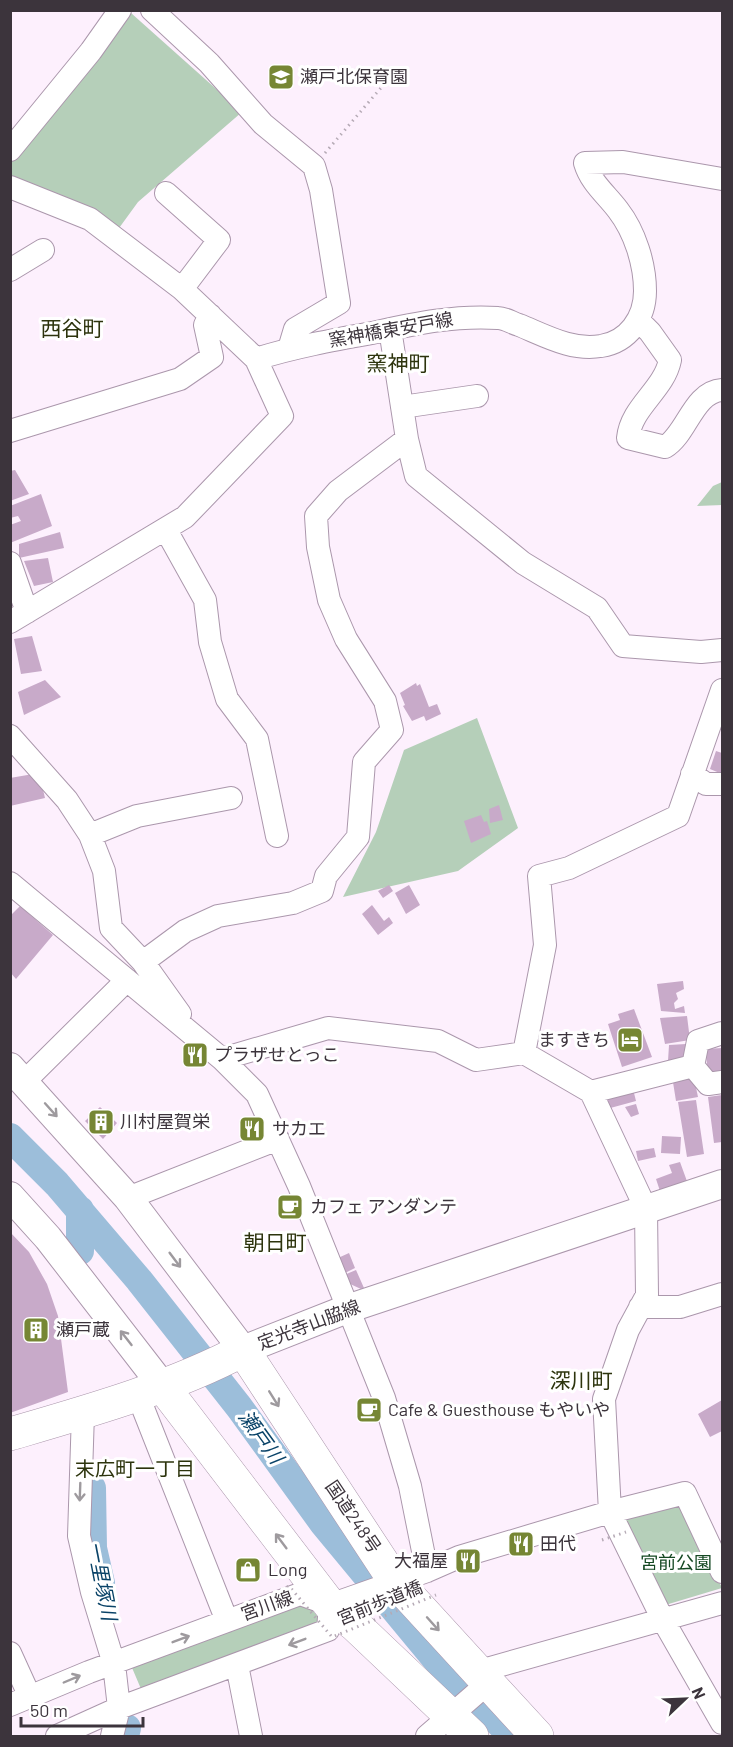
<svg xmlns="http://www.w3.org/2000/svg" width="733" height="1747" font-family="Barlow,'Noto Sans JP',sans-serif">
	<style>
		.green { fill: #b5cfb9 }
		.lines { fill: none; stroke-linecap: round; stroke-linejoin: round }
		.river { stroke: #9cbeda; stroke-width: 28 }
		.building { fill: #c8aac9 }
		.minor-casing { stroke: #ab97ac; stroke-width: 24 }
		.major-casing { stroke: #ab97ac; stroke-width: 30 }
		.highway-casing { stroke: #ab97ac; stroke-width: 34 }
		.path { stroke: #b5aab5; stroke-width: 3; stroke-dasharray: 1.5 4.5; stroke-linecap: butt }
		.minor { stroke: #fff; stroke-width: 22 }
		.major { stroke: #fff; stroke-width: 28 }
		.highway { stroke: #fff; stroke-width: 33 }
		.path-bridge { stroke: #b5aab5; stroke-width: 3; stroke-dasharray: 1.5 4.5; stroke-linecap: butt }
		.oneway { stroke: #9e9a9e }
		.labels { text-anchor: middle; stroke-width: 6; stroke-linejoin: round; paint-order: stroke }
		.poi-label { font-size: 18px; fill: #3c343c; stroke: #fff; text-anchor: start }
		.street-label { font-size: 18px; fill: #3c343c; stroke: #fff }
		.park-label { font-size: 18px; fill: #144822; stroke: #fff }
		.water-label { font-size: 20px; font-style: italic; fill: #0a4368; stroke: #fff }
		.neighbourhood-label { font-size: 20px; fill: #2d340d; stroke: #fff }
		.quarter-label { font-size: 21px; fill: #2d340d; stroke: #fff }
	</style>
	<rect width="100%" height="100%" fill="#fdf0fd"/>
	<!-- green -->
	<path class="green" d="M 131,13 L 242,112 L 138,202 L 114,235 L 11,181 L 10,157 Z
		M 722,482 L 722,505 L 697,506 L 713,486 Z
		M 477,718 L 518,828 L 458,871 L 343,897 L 376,832 L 404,750 Z
		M 682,1501 L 722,1588 L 662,1606 L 619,1518 Z
		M 304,1601 L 329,1629 L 144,1696 L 130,1663 Z"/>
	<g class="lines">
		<!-- river -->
		<path class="river" d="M 10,1137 L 57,1184 L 139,1280 L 239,1407 L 323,1523 L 453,1680 L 513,1736
			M 80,1251 L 80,1210
			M 92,1488 L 93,1548 L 101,1583
			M 125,1736 L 127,1728"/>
	</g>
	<!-- building -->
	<path class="building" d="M 15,470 L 29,494 L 10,501 L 10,471 Z
		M 41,494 L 52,526 L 10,543 L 10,525 L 21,521 L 18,516 L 10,518 L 10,506 Z
		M 60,532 L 64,548 L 19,558 L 19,544 Z
		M 48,558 L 53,582 L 34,586 L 24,561 Z
		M 32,636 L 42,671 L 21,674 L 14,639 Z
		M 45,680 L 61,697 L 24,715 L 18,692 Z
		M 416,683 L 417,686 L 420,684 L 429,707 L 437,704 L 441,714 L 426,721 L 424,716 L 412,721 L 403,706 L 405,705 L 400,693 Z
		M 716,751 L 722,753 L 722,774 L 710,769 Z
		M 39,773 L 45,798 L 10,806 L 10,778 Z
		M 499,805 L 503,820 L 490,823 L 489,809 Z
		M 481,815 L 484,822 L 487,821 L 491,834 L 471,843 L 464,821 Z
		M 389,885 L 393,891 L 383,898 L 378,891 Z
		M 409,885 L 420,905 L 406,914 L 395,893 Z
		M 372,905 L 384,921 L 389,917 L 393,923 L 378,935 L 362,914 Z
		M 20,906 L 53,935 L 16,979 L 10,972 L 10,916 Z
		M 683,981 L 684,989 L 676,993 L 678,999 L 674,1003 L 675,1009 L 684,1006 L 685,1013 L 661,1011 L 657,984 Z
		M 634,1009 L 652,1057 L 622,1067 L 608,1024 L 620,1020 L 618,1014 Z
		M 687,1016 L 690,1040 L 665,1044 L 660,1018 Z
		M 686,1044 L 687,1060 L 668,1061 L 669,1045 Z
		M 722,1048 L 722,1077 L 709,1079 L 705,1049 Z
		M 693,1073 L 698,1097 L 676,1101 L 672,1076 Z
		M 632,1085 L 636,1101 L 603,1110 L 596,1094 Z
		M 722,1095 L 722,1142 L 714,1143 L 708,1097 Z
		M 696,1100 L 704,1154 L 687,1157 L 678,1102 Z
		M 636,1104 L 639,1114 L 631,1117 L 625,1107 Z
		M 100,1107 L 117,1123 L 103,1139 L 85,1121 Z
		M 662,1136 L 681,1137 L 680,1154 L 661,1153 Z
		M 654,1148 L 656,1157 L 638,1161 L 636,1151 Z
		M 680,1162 L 688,1184 L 661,1194 L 656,1179 L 672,1173 L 669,1165 Z
		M 10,1232 L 29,1252 L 47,1284 L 58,1316 L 68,1392 L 10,1413 Z
		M 349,1253 L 355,1268 L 343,1274 L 338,1258 Z
		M 356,1270 L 364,1288 L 361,1289 L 348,1283 L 344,1275 Z
		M 722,1400 L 722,1431 L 710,1437 L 698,1414 Z"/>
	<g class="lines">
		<defs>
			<path id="minor" d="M 152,10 L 209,63 L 263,124 L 314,166 L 321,190 L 339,303 L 295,329 L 289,349
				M 10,150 L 91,51 L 120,10
				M 10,187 L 90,219 L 182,289 L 256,359 L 282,416 L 185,517 L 10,622
				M 166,193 L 219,240 L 182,289
				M 10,270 L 43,250
				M 639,321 L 650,332 L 670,360 C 664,390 631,407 628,438 L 665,447 C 687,434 693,392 722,390
				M 390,329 L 407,439 L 416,476 L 523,563 L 597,608 L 623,646 L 701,652 L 722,650
				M 256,359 C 294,347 333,340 372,333 C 414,324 454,315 498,318 C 505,318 512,323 519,325 C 546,336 572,351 601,346 C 628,342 645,318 645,291 C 645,264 635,232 618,210 C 606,194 591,183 585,163 L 623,162 L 722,179
				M 402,407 L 477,396
				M 10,431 L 180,379 L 212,357 L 205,325 L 210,315
				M 166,530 L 205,600 L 210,642 L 227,699 L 257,739 L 277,836
				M 10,563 L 27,612
				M 10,736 L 67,800 L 90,835 L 104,871 L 111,928 L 143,962 L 180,1014
				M 692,774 L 706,784 L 722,784
				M 90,835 L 137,816 L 231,798
				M 10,883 L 222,1059 L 257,1094 L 299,1186 L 384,1398 L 410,1486 L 427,1571
				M 143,962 L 185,931 L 218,916 L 293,903 L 322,891 L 326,876 L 358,837 L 364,762 L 392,730 L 385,701 L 346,639 L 329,600 L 318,547 L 316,516 L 338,491 L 407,439
				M 524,1053 L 545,945 L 539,876 L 569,868 L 678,816 L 722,690
				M 222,1059 L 328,1028 L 438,1041 L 476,1060 L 524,1053 L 591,1092 L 646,1209 L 647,1295 L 628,1330 L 604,1399 L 610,1512 L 663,1620 L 722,1723
				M 693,1066 L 708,1084 L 722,1082
				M 25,1081 L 127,980
				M 591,1092 L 693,1066 L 698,1041 L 722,1033
				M 128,1198 L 278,1139
				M 640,1307 L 680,1307 L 722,1294
				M 137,1393 L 227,1621
				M 83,1413 L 79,1536 L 92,1592 L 114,1664 L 119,1708 L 112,1736
				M 330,1605 L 427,1571 L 459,1557 L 610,1512 L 685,1493 L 722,1572
				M 10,1653 L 30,1697
				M 237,1665 L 251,1736
				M 476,1672 L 722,1603
				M 10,1705 L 89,1672 L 300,1594 L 328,1604
				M 57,1736 L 119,1708 L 328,1630 L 330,1605
				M 427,1736 L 487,1684"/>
			<path id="major" d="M 10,1067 L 128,1198 L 243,1350 L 347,1309 L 722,1184
				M 10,1196 L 48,1238 L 161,1384"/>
			<path id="highway" d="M 161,1384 L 330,1605 L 355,1625 L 472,1736
				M 10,1434 C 89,1411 171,1388 243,1350 L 394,1580 L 537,1736"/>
		</defs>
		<!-- minor casing -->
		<use href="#minor" class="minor-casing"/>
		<!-- major casing -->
		<use href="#major" class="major-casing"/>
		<!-- highway casing -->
		<use href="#highway" class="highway-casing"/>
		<!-- path -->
		<path class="path" d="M 325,153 L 386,82"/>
		<!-- minor -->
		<use href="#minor" class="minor"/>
		<!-- major -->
		<use href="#major" class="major"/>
		<!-- highway -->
		<use href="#highway" class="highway"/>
		<!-- path-bridge -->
		<path class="path-bridge" d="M 602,1540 L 626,1532
			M 287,1587 L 289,1586 L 332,1637 L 436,1595"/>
	</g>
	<!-- one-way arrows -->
	<defs><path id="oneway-shaft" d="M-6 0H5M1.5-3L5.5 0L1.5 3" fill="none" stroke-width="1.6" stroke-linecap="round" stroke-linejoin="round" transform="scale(1.5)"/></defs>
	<g class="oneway">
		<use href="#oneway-shaft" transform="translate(51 1110) rotate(48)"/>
		<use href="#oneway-shaft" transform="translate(175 1260) rotate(53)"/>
		<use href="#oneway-shaft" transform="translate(126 1338) rotate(-128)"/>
		<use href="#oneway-shaft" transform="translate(274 1399) rotate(58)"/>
		<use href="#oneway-shaft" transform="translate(80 1492) rotate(92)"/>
		<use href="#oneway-shaft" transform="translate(281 1541) rotate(-127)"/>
		<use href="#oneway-shaft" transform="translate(433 1624) rotate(48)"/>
		<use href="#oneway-shaft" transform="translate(181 1639) rotate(-21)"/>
		<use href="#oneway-shaft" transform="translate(297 1642) rotate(159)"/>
		<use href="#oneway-shaft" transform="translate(72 1679) rotate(-23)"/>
	</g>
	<!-- icons -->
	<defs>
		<symbol id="school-square" viewBox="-11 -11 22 22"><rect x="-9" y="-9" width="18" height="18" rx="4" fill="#768634" stroke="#fff"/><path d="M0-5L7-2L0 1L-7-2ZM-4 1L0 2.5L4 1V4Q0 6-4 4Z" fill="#fff"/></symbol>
		<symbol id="hotel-square" viewBox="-11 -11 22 22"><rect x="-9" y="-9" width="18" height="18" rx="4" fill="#768634" stroke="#fff"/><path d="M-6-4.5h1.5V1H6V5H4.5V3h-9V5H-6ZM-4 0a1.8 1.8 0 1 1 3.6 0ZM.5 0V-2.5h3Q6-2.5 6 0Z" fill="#fff"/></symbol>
		<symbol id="restaurant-square" viewBox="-11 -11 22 22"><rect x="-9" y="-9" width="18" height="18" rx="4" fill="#768634" stroke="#fff"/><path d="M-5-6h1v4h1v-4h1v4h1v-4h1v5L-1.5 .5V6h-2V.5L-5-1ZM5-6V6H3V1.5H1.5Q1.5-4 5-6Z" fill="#fff"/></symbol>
		<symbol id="building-square" viewBox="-11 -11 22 22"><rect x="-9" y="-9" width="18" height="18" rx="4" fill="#768634" stroke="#fff"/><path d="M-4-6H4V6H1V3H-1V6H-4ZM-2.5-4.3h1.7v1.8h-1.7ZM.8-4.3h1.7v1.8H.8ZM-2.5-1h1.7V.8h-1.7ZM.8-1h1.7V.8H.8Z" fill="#fff"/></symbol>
		<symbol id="cafe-square" viewBox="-11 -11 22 22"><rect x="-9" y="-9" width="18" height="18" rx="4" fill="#768634" stroke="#fff"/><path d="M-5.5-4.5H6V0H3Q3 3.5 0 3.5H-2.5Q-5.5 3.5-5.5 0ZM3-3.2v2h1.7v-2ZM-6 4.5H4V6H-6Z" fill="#fff"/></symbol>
		<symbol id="shop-square" viewBox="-11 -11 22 22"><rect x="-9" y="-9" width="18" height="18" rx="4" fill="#768634" stroke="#fff"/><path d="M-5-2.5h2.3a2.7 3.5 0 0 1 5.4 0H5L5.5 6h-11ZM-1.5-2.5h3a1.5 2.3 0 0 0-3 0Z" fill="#fff"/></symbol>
	</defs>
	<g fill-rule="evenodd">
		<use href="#school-square" x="266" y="62" width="30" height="30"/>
		<use href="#hotel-square" x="615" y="1025" width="30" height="30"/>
		<use href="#restaurant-square" x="180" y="1040" width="30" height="30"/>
		<use href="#building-square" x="86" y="1107" width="30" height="30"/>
		<use href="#restaurant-square" x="237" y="1114" width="30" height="30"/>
		<use href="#cafe-square" x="275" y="1192" width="30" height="30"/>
		<use href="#building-square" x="21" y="1315" width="30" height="30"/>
		<use href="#cafe-square" x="354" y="1395" width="30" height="30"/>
		<use href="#restaurant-square" x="506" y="1529" width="30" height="30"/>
		<use href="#restaurant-square" x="453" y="1546" width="30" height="30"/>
		<use href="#shop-square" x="233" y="1555" width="30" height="30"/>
	</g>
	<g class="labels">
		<!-- poi labels -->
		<g class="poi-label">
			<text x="300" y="83">瀬戸北保育園</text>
			<text x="610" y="1046" text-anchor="end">ますきち</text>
			<text x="214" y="1061">プラザせとっこ</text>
			<text x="120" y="1128">川村屋賀栄</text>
			<text x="272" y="1135">サカエ</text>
			<text x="310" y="1213">カフェ アンダンテ</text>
			<text x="56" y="1336">瀬戸蔵</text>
			<text x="388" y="1416">Cafe &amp; Guesthouse もやいや</text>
			<text x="540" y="1550">田代</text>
			<text x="448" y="1567" text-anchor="end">大福屋</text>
			<text x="268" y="1576">Long</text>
		</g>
		<!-- street labels -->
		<g class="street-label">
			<text transform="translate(391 330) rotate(-10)" y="6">窯神橋東安戸線</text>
			<text transform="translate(309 1325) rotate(-21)" y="6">定光寺山脇線</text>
			<text transform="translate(353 1517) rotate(56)" y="6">国道248号</text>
			<text transform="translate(380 1603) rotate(-22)" y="6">宮前歩道橋</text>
			<text transform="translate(267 1606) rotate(-20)" y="6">宮川線</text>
		</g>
		<!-- park labels -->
		<g class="park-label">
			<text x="676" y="1569">宮前公園</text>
		</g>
		<!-- water labels -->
		<g class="water-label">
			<text transform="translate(261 1437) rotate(54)" y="7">瀬戸川</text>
			<text transform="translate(102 1581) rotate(79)" y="7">一里塚川</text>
		</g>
		<!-- neighbourhood labels -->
		<g class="neighbourhood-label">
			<text x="135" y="1476">末広町一丁目</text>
		</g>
		<!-- quarter labels -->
		<g class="quarter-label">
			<text x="72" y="336">西谷町</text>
			<text x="398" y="371">窯神町</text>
			<text x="275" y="1250">朝日町</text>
			<text x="581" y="1388">深川町</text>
		</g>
	</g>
	<!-- border -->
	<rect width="733" height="1747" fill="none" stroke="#3c343c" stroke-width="24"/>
	<!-- north arrow -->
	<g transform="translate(685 1699) rotate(67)" stroke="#ffffff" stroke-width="4.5" paint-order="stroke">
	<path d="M0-4.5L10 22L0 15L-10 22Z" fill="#3c343c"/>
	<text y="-9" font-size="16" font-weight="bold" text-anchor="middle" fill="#3c343c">N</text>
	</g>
	<!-- scale -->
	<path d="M21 1717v9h122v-9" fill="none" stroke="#3c343c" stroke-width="3"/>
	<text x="30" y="1717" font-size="18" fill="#3c343c" stroke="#ffffff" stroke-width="4.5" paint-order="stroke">50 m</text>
</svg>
